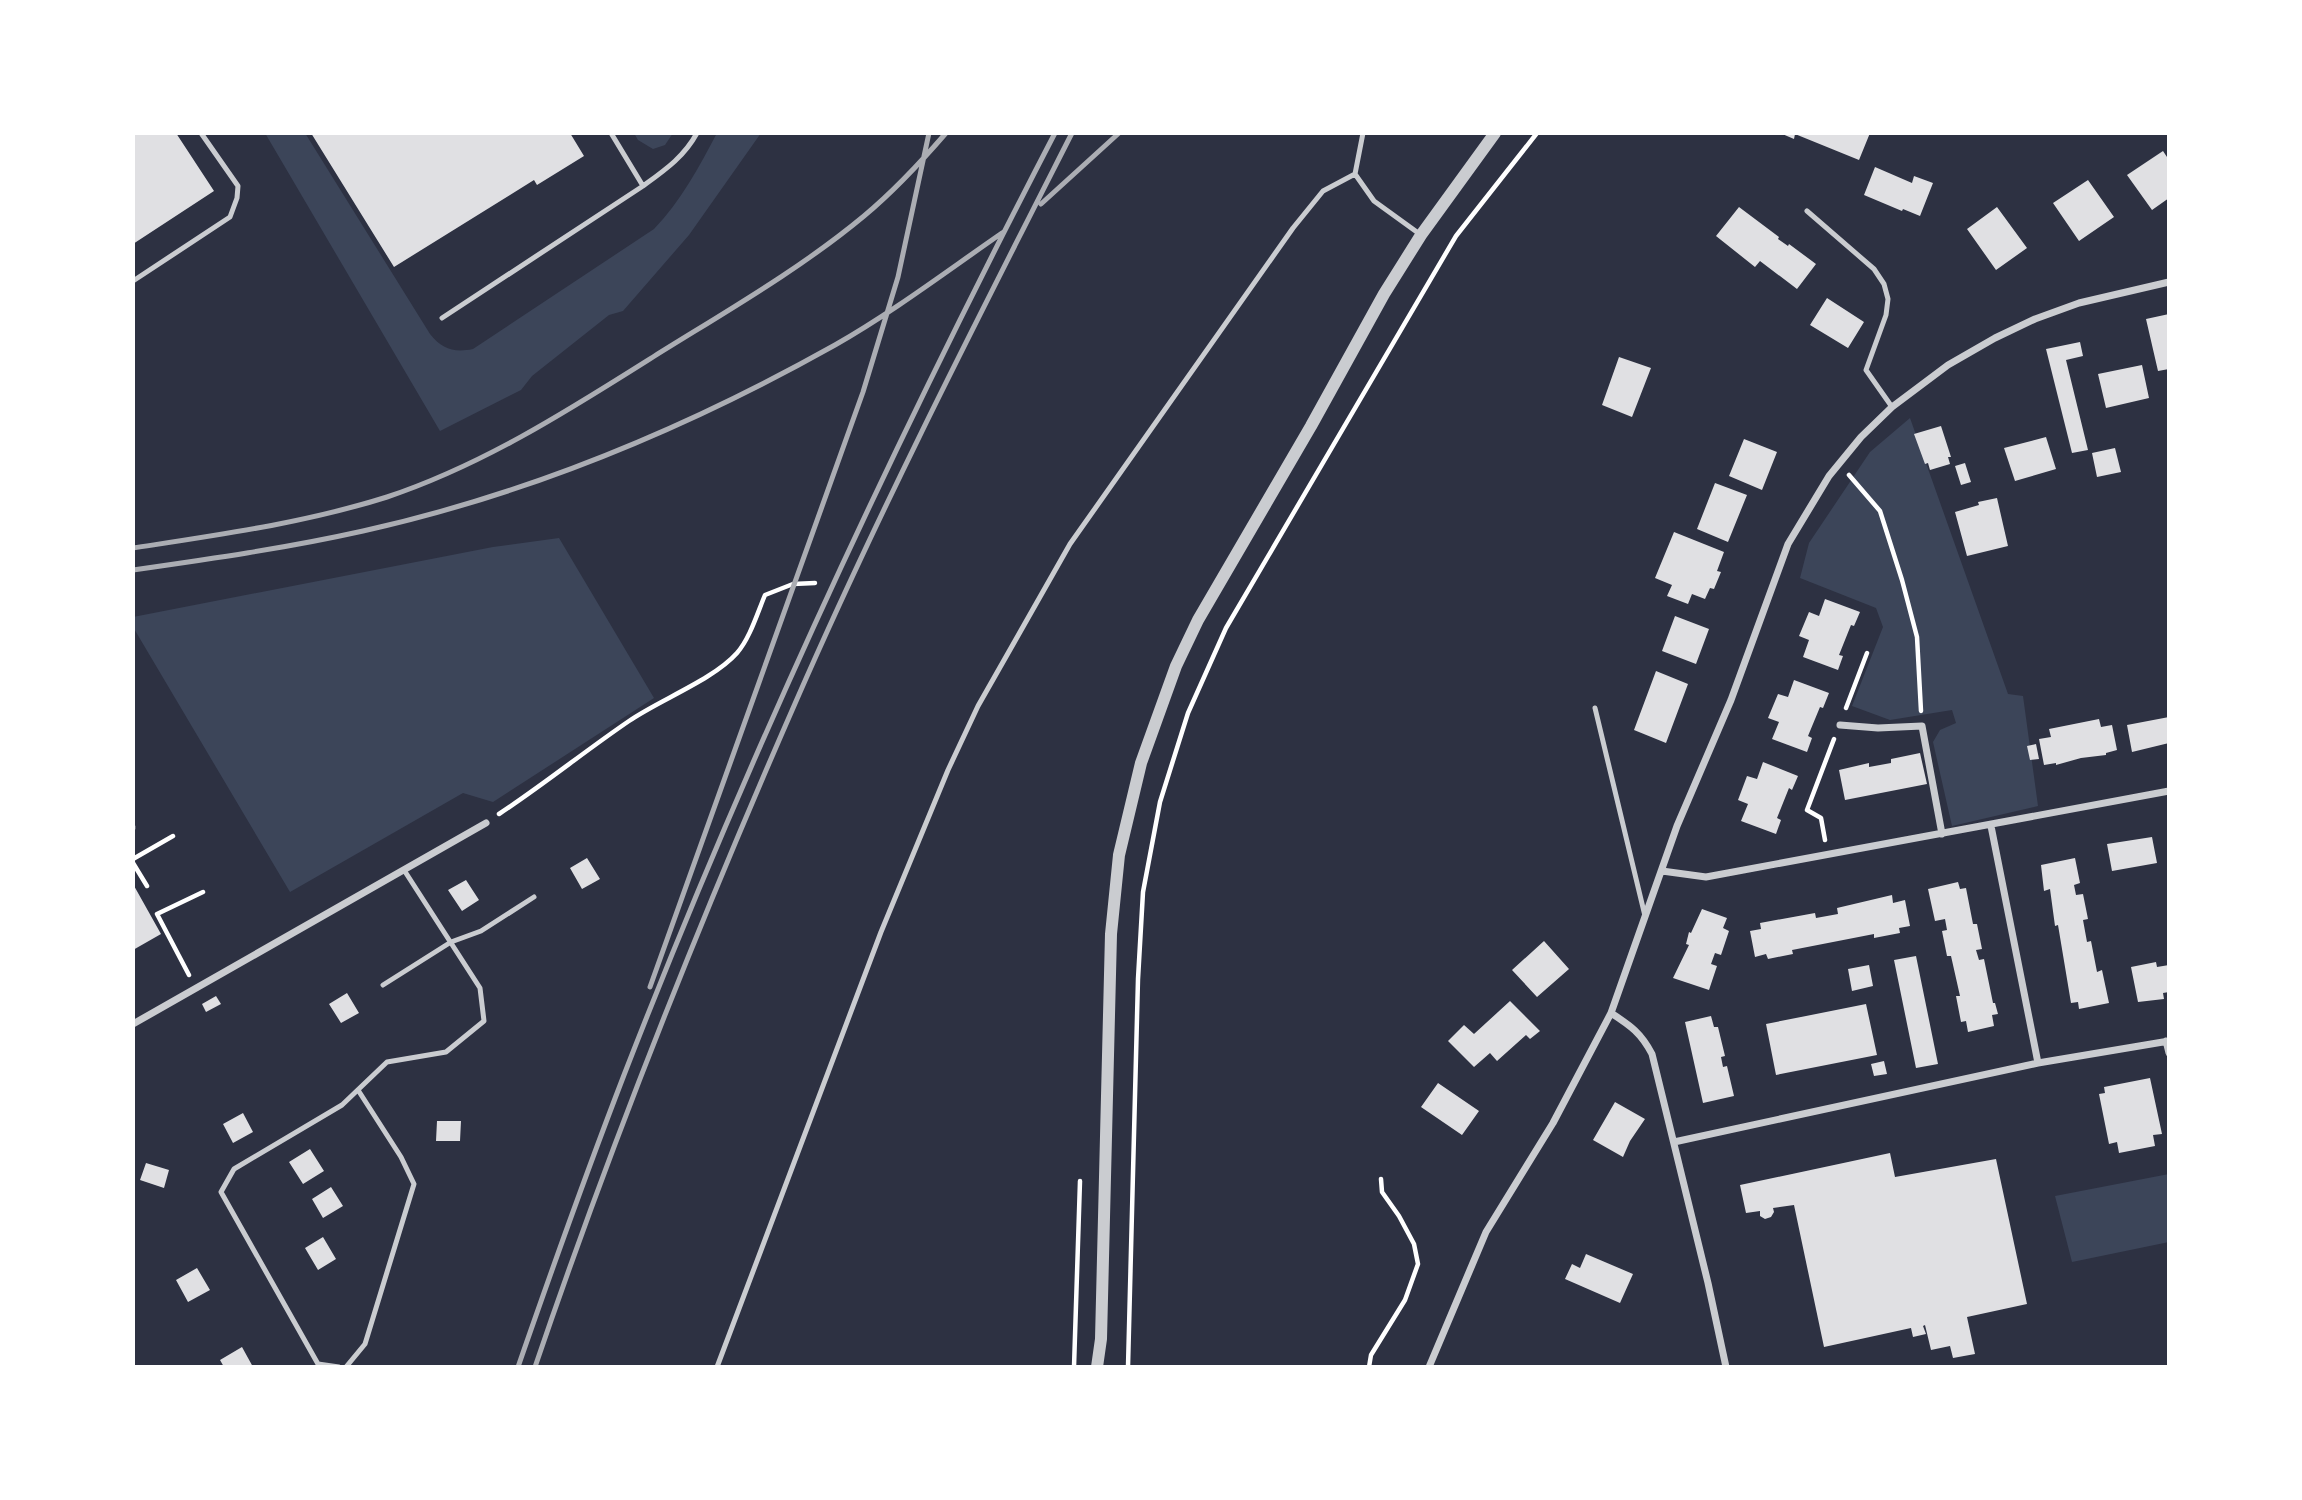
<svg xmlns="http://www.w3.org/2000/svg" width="2302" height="1500" font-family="Ubuntu,sans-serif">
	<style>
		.green { fill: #3c4559 }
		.building { fill: #e0e0e3 }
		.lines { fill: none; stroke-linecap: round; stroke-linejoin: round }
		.path { stroke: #fff; stroke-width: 4.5 }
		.service { stroke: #caccd0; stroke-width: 5 }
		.minor { stroke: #caccd0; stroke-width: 7 }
		.tertiary { stroke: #caccd0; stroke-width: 12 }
		.rail { stroke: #abadb3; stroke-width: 5 }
	</style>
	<rect width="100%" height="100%" fill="#2d3142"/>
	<!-- green -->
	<path class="green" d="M 265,133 L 305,133 L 430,334 C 442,349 454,353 473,349 L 654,229 C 681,201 699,167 717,133 L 761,133 L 689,235 L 623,311 L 609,315 L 532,376 L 521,390 L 440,431 Z
		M 634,133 L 673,133 L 665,145 L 653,149 L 638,140 Z
		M 1910,418 L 2008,694 L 2023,696 L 2038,806 L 1952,826 L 1933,742 L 1940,730 L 1956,723 L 1952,710 L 1890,720 L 1852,706 L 1883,627 L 1876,608 L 1800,578 L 1809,543 L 1870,452 Z
		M 559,538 L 654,698 L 493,802 L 463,793 L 290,892 L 133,627 L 133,617 L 493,547 Z
		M 2169,1174 L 2169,1242 L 2072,1262 L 2055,1196 Z"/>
	<!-- building -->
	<path class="building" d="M 133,133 L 176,133 L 214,191 L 133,244 Z
		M 311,133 L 570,133 L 584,156 L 537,185 L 534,180 L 394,267 Z
		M 1780,133 L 1870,133 L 1859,160 L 1795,134 L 1794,139 Z
		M 2163,151 L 2169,160 L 2169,198 L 2152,210 L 2127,175 Z
		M 1875,167 L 1912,183 L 1914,176 L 1933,183 L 1920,216 L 1903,209 L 1902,211 L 1864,195 Z
		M 2088,180 L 2114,217 L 2079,241 L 2053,203 Z
		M 1739,207 L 1779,237 L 1778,239 L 1788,246 L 1789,244 L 1816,264 L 1797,289 L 1760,261 L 1755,267 L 1716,236 Z
		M 1997,207 L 2027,248 L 1996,270 L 1967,229 Z
		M 1827,298 L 1864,322 L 1848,348 L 1810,325 Z
		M 2169,314 L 2169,369 L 2158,371 L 2146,319 Z
		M 2080,342 L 2083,356 L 2066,360 L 2088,450 L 2072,453 L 2046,349 Z
		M 1619,357 L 1651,368 L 1632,417 L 1602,405 Z
		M 2142,365 L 2149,398 L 2106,408 L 2098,374 Z
		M 1941,426 L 1951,457 L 1948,457 L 1950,464 L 1930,470 L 1928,463 L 1925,464 L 1914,434 Z
		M 2046,437 L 2056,469 L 2015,481 L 2004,448 Z
		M 1744,439 L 1777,452 L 1762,490 L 1729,476 Z
		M 2115,448 L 2121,472 L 2097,477 L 2092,453 Z
		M 1965,463 L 1971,482 L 1961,485 L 1955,466 Z
		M 1715,483 L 1747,495 L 1728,542 L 1697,529 Z
		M 1997,498 L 2008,546 L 1967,556 L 1955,512 L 1979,505 L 1978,502 Z
		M 1674,532 L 1724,552 L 1717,571 L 1721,572 L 1714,589 L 1710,588 L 1705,599 L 1692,594 L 1688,604 L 1667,596 L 1672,585 L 1655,578 Z
		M 1825,599 L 1860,612 L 1854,626 L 1851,625 L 1839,655 L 1843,656 L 1838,670 L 1803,657 L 1809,640 L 1799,636 L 1809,612 L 1819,616 Z
		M 1675,616 L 1709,629 L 1696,664 L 1662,651 Z
		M 1656,671 L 1688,684 L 1666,743 L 1634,730 Z
		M 1794,680 L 1829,693 L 1823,708 L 1820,707 L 1808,736 L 1812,738 L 1807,752 L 1772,739 L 1779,722 L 1768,718 L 1778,694 L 1788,697 Z
		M 2169,717 L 2169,743 L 2132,752 L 2127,725 Z
		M 2099,719 L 2101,727 L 2112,725 L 2117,750 L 2106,753 L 2106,755 L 2081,758 L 2056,765 L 2056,763 L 2044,765 L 2039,739 L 2051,737 L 2049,729 Z
		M 2036,744 L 2039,759 L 2030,760 L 2027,746 Z
		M 1920,753 L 1927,784 L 1845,800 L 1839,770 L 1869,763 L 1869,767 L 1891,763 L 1891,759 Z
		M 1763,762 L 1798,776 L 1792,790 L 1789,788 L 1777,818 L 1781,820 L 1776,834 L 1741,821 L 1748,804 L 1738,800 L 1747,776 L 1757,779 Z
		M 2152,837 L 2157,863 L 2112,871 L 2107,844 Z
		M 587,858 L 600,879 L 582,889 L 570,868 Z
		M 2075,858 L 2080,883 L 2074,885 L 2076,895 L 2083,894 L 2088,919 L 2083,920 L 2087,942 L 2091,941 L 2097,972 L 2102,970 L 2109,1003 L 2079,1009 L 2078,1002 L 2071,1003 L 2058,925 L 2055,926 L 2050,889 L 2044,891 L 2041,865 Z
		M 466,880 L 479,900 L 462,911 L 448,890 Z
		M 1958,882 L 1960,889 L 1966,888 L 1973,924 L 1977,924 L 1982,949 L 1976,950 L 1979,960 L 1984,959 L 1993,1003 L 1995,1003 L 1998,1014 L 1992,1015 L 1994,1026 L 1968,1032 L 1966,1021 L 1961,1022 L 1956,996 L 1960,996 L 1951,956 L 1947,956 L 1942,931 L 1947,930 L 1945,919 L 1935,921 L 1928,889 Z
		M 133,884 L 161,934 L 133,950 Z
		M 1892,895 L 1893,903 L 1905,900 L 1910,926 L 1899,928 L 1900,933 L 1874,938 L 1874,934 L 1792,950 L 1793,954 L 1768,959 L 1766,954 L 1755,957 L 1750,931 L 1761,929 L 1760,923 L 1815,913 L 1816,918 L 1838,914 L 1837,908 Z
		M 1702,909 L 1727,918 L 1723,928 L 1729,931 L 1721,955 L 1715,953 L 1711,964 L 1717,966 L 1709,990 L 1673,978 L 1689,945 L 1686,944 L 1689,932 L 1691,933 Z
		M 1544,941 L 1569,969 L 1537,997 L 1512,970 Z
		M 1916,956 L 1938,1064 L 1916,1068 L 1894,960 Z
		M 2156,962 L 2157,967 L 2169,965 L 2169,992 L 2163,993 L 2164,999 L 2138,1002 L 2131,967 Z
		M 1869,965 L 1873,986 L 1852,991 L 1848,969 Z
		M 347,993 L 359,1013 L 341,1023 L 329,1004 Z
		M 216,996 L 221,1004 L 206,1012 L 202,1004 Z
		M 1510,1001 L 1540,1031 L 1530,1039 L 1526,1035 L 1497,1061 L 1490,1053 L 1474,1067 L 1448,1041 L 1464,1025 L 1474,1034 Z
		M 1866,1004 L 1877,1055 L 1776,1075 L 1766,1024 Z
		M 1711,1016 L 1714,1027 L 1718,1027 L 1725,1056 L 1721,1057 L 1723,1067 L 1727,1066 L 1734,1096 L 1703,1103 L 1685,1022 Z
		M 1884,1061 L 1887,1074 L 1874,1076 L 1871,1064 Z
		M 2150,1078 L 2162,1134 L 2153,1135 L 2155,1146 L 2119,1153 L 2117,1142 L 2109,1144 L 2099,1094 L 2105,1093 L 2104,1087 Z
		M 1438,1083 L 1479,1111 L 1462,1135 L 1421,1107 Z
		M 1615,1102 L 1645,1119 L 1630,1141 L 1623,1157 L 1593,1140 Z
		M 243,1113 L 253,1132 L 233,1143 L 223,1124 Z
		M 437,1121 L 461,1121 L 460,1141 L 436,1141 Z
		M 310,1149 L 324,1171 L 303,1184 L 289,1162 Z
		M 1890,1153 L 1895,1177 L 1996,1159 L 2027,1304 L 1967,1317 L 1975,1354 L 1953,1358 L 1950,1346 L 1931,1350 L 1925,1325 L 1923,1326 L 1926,1334 L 1913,1337 L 1911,1328 L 1824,1347 L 1794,1205 L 1773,1208 L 1774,1212 L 1771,1217 L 1765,1219 L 1760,1216 L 1760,1211 L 1746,1213 L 1740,1185 Z
		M 146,1163 L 169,1170 L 164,1188 L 140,1180 Z
		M 331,1187 L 343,1206 L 323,1218 L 312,1199 Z
		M 323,1237 L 336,1259 L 318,1270 L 305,1248 Z
		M 1586,1254 L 1633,1274 L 1620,1303 L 1565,1279 L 1572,1264 L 1580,1268 Z
		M 197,1268 L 210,1290 L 188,1302 L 176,1280 Z
		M 242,1347 L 253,1367 L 224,1367 L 220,1360 Z"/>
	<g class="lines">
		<!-- path -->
		<path class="path" d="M 1849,475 L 1880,511 L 1902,580 L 1917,637 L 1921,711
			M 1846,708 L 1867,653
			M 499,814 C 543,785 585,751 629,721 C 659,700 713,680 737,653 C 750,638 757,614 765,595 L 793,584 L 815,583
			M 133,826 L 133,829
			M 1825,840 L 1821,818 L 1807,810 L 1834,739
			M 133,859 L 173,836
			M 133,863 L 147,886
			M 189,975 L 157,914 L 203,892
			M 1074,1367 L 1080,1181
			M 1128,1367 L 1138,979 L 1143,892 L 1160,802 L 1188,713 L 1226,628 L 1456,236 L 1537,133
			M 1369,1367 L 1371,1355 L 1405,1300 L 1418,1264 L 1414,1244 L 1399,1216 L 1382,1192 L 1381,1179"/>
		<!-- service -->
		<path class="service" d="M 1363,133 L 1355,174 L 1374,201 L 1421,235
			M 643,186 C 665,170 684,157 697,133
			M 1807,211 L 1874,269 L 1884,284 L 1888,299 L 1886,315 L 1866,370 L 1892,407
			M 133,281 L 230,217 L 237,198 L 238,186 L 201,133
			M 442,318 L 643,186 L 611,133
			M 1595,708 L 1645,916
			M 383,985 L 451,942 L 481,931 L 534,897
			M 339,1367 L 318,1364 L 221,1192 L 234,1169 L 342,1105 L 387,1062 L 446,1052 L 484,1021 L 480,988 L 404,870
			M 346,1367 L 365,1344 L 414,1184 L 401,1157 L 358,1090
			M 717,1367 L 881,932 L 948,770 L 978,706 L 1070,544 L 1293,228 L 1323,191 L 1355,174"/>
		<!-- minor -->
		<path class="minor" d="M 1840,725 L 1878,728 L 1922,726 L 1942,834
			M 1991,826 L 2038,1063
			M 1662,871 L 1706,877 L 2169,791
			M 1611,1013 C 1631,1026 1641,1033 1652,1054 L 1708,1283 L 1726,1367
			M 133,1024 L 486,823
			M 2166,1041 L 2169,1053
			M 1674,1142 L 2038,1063 L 2169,1041
			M 1429,1367 L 1486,1232 L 1553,1123 L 1611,1013 L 1677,826 L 1731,700 L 1788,544 L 1829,476 L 1861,437 L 1892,407 L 1948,365 L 1995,338 L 2035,319 L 2079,303 L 2169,282"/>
		<!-- tertiary -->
		<path class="tertiary" d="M 1097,1367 L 1101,1339 L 1111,934 L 1119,855 L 1141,763 L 1176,666 L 1198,620 L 1311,426 L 1384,294 L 1421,235 L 1495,133"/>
		<!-- rail -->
		<path class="rail" d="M 1041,204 L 1119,133
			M 133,548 C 218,535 305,523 387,497 C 483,465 569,410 653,357 C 725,312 799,270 864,216 C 894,191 921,162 946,133
			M 133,570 C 210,559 287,548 363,531 C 529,494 687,428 835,345 C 893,312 947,271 1002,233
			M 650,987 L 863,392 L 898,277 L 929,133
			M 518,1367 C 552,1269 587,1171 624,1075 C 749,753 896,439 1055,133
			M 535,1367 C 612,1141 701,918 797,699 C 881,507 977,320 1072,133"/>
	</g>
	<!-- border -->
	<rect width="2302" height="1500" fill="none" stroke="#ffffff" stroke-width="270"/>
</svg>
